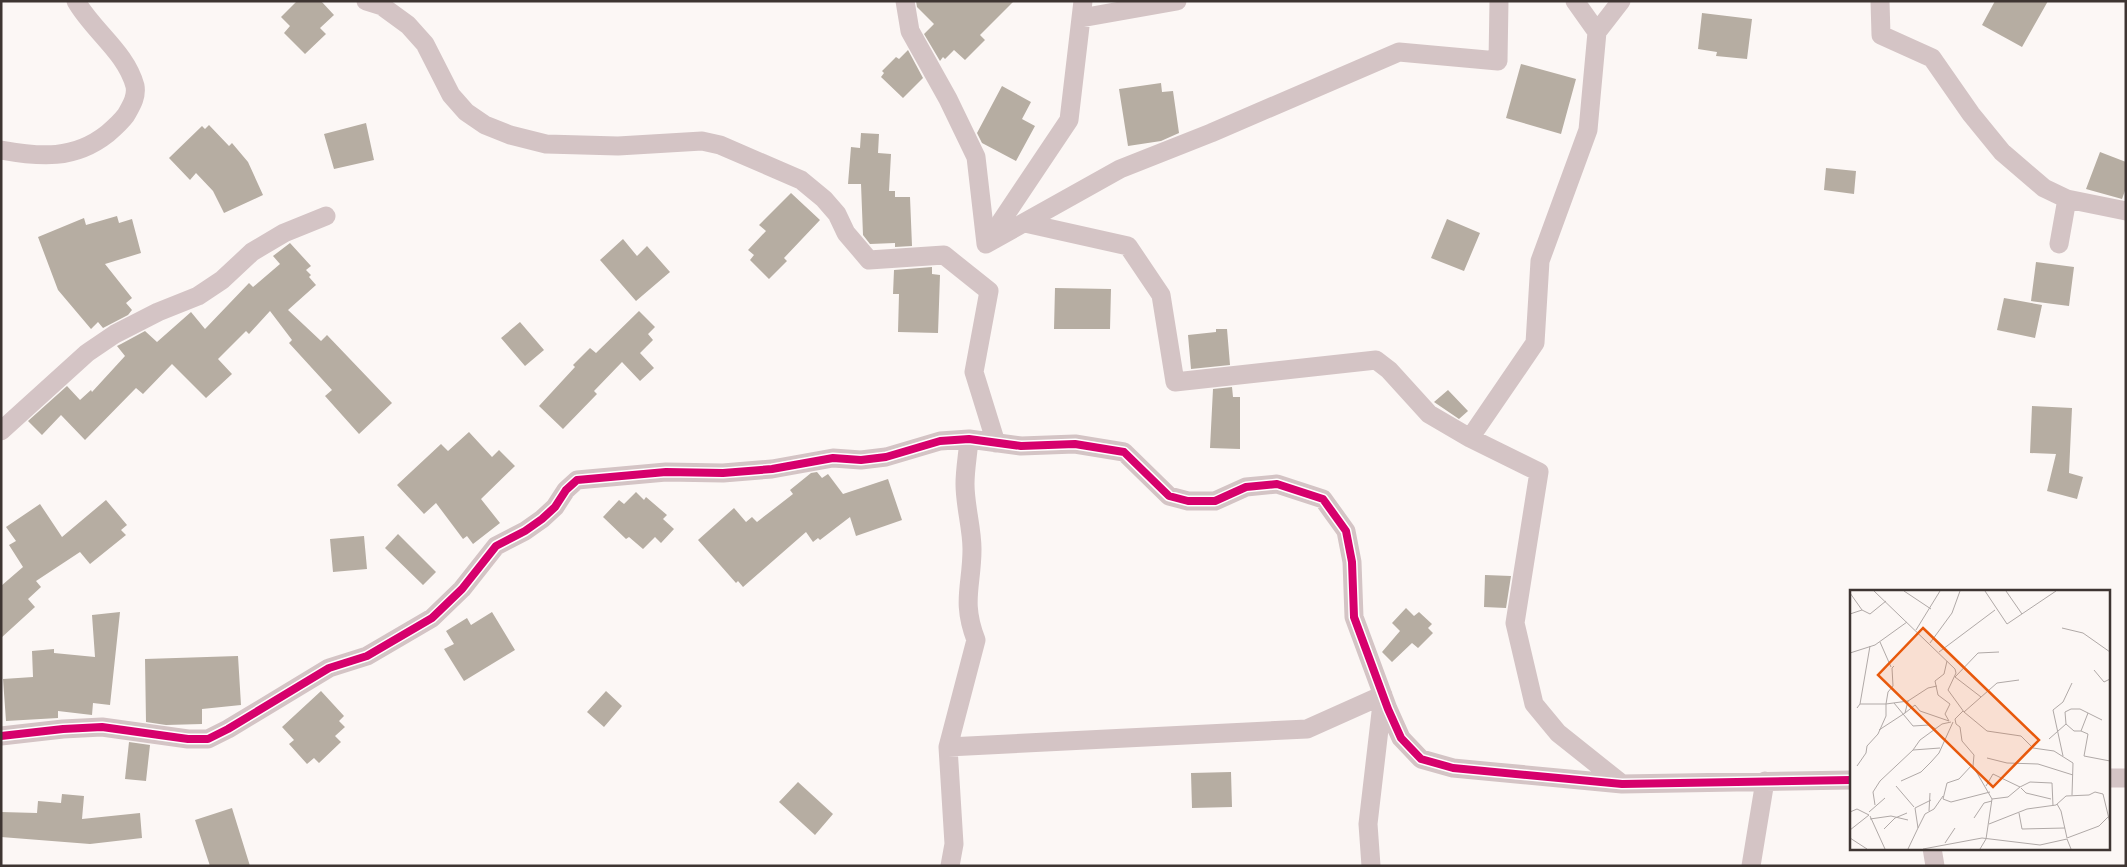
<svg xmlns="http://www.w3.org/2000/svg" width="2127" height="867" font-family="Jost,sans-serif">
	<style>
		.building { fill: #b6ada2 }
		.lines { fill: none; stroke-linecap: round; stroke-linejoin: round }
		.minor { stroke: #d4c4c5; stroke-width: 19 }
		.cycleway-casing { stroke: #fff; stroke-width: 11 }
		.cycleway { stroke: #d6006c; stroke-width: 8 }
		.inset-road { fill: none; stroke: #b0a9a7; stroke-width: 1 }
		.view { fill: #e8590c; fill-opacity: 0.15; stroke: #e8590c; stroke-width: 2.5 }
		.inset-edge { fill: none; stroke: #3e3532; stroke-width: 2.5 }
	</style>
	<rect width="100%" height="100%" fill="#fcf7f5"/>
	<!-- building -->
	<path class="building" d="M 297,1 L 321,1 L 334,15 L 320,28 L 326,34 L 305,54 L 284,33 L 290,26 L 281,17 Z
		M 916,1 L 1014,1 L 980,35 L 985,40 L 965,60 L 954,50 L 945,59 L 943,57 L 940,61 L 924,34 L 934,24 L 917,7 Z
		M 1995,1 L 2048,1 L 2022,47 L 1982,25 Z
		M 1702,13 L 1752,19 L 1747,59 L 1716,56 L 1717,52 L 1698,49 Z
		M 908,50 L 923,78 L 903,98 L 881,77 L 884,73 L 882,71 L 896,57 L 899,59 Z
		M 1521,64 L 1576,79 L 1561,134 L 1506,118 Z
		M 1161,83 L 1162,92 L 1173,91 L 1179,133 L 1161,141 L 1128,146 L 1119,89 Z
		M 1002,86 L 1031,102 L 1022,119 L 1035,126 L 1016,161 L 982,143 L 977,133 Z
		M 366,123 L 374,160 L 334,169 L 324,134 Z
		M 209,125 L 229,146 L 232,143 L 248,162 L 263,195 L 224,213 L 213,191 L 196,173 L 190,180 L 169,158 L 202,126 L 205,129 Z
		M 861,133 L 879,134 L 878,153 L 891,154 L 889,191 L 895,191 L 895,197 L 910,197 L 912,246 L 895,247 L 895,243 L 870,244 L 863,235 L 861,184 L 848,184 L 851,147 L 860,148 Z
		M 2100,152 L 2126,162 L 2126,188 L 2122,199 L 2086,189 Z
		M 1826,168 L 1856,171 L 1854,194 L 1824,190 Z
		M 791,193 L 820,220 L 784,258 L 787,261 L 769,279 L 750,260 L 754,255 L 748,250 L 766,231 L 759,225 Z
		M 117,216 L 119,223 L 132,219 L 141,253 L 105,264 L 132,298 L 126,303 L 132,310 L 128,315 L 103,328 L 98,322 L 91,329 L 58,290 L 38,237 L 84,218 L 86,225 Z
		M 1447,219 L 1480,233 L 1464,271 L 1431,258 Z
		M 623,239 L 637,256 L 647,246 L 670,272 L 636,301 L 600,260 Z
		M 290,243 L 311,266 L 306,270 L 311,275 L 309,277 L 316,285 L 288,310 L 321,341 L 327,335 L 392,403 L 359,434 L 325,396 L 332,390 L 289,343 L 292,340 L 270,311 L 249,334 L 246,331 L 218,359 L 232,374 L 206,398 L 172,364 L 143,394 L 136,388 L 85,440 L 61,415 L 42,435 L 28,421 L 67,386 L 80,400 L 91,390 L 92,392 L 125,356 L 117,346 L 121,344 L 145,331 L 157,342 L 191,312 L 205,329 L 249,283 L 253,287 L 280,264 L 273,256 Z
		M 2036,262 L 2074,267 L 2069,306 L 2031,301 Z
		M 932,267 L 932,274 L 940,275 L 938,333 L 898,332 L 899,294 L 893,294 L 894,270 Z
		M 1055,288 L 1111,289 L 1110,329 L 1054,329 Z
		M 2004,298 L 2042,305 L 2035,338 L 1997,330 Z
		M 639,311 L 655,327 L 648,334 L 653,340 L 640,353 L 654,368 L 640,381 L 622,362 L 594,391 L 597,394 L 563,429 L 539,406 L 575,367 L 573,365 L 590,348 L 596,353 Z
		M 520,322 L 544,350 L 525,366 L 501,338 Z
		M 1216,329 L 1227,329 L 1230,365 L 1191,369 L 1188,335 L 1216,332 Z
		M 1232,387 L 1233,397 L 1240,397 L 1240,449 L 1210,448 L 1213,389 Z
		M 1448,390 L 1468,411 L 1459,419 L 1434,402 Z
		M 2032,406 L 2072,408 L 2069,473 L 2083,477 L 2077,499 L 2047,491 L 2056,454 L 2030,453 Z
		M 469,432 L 492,457 L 499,450 L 515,466 L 481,499 L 500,523 L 473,544 L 467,536 L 463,539 L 436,503 L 424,514 L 397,485 L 441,444 L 448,451 Z
		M 817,472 L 822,478 L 828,474 L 843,494 L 888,479 L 902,520 L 856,536 L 850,517 L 820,540 L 818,538 L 813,542 L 806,532 L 743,587 L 738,581 L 736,583 L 698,540 L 734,508 L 746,522 L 752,517 L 757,522 L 793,494 L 790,490 L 811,473 Z
		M 636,492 L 644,500 L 646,497 L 667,515 L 663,519 L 674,529 L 661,543 L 655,537 L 643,549 L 629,537 L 626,539 L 603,517 L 619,500 L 624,504 Z
		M 106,500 L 127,525 L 121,530 L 126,535 L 90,564 L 80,552 L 36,581 L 41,587 L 28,599 L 35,607 L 1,638 L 1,586 L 23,567 L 9,545 L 16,541 L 6,527 L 40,504 L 62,537 Z
		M 398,534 L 436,572 L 423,585 L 385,548 Z
		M 364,536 L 367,569 L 333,572 L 330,539 Z
		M 1485,575 L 1511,576 L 1506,608 L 1484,607 Z
		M 1406,608 L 1414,616 L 1419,612 L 1432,624 L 1428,628 L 1433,633 L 1418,648 L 1412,643 L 1392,662 L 1382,652 L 1400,631 L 1392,623 Z
		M 120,612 L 110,705 L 93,703 L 92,715 L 58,711 L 58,718 L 6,721 L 3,679 L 33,677 L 32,651 L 54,649 L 54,653 L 95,657 L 92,615 Z
		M 492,612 L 515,650 L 464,681 L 444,649 L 454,644 L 446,631 L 467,618 L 471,625 Z
		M 238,656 L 241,705 L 202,709 L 202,724 L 166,725 L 146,722 L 145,659 Z
		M 321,691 L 344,716 L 339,721 L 345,727 L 335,736 L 341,742 L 319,763 L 314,758 L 307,764 L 289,744 L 294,740 L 282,727 Z
		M 606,691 L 622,706 L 604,727 L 587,712 Z
		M 129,742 L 150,745 L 146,781 L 125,779 Z
		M 1231,772 L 1232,807 L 1192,808 L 1191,773 Z
		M 798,782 L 833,814 L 815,835 L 779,802 Z
		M 62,794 L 84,796 L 82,819 L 140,813 L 142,838 L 90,844 L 1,837 L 1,812 L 37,813 L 38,801 L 61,803 Z
		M 232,808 L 250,866 L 210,866 L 195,820 Z"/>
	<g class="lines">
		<!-- minor -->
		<path class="minor" d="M 366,1 L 382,6 L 408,25 L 425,44 L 451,95 L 466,112 L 485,125 L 510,135 L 546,144 L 618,146 L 702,141 L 720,145 L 801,180 L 824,199 L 837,214 L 846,233 L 869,260 L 944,255 L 989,291 L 974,372 L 996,443
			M 905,1 L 910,31 L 948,99 L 976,157 L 986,244
			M 1575,1 L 1597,32
			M 1880,1 L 1881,35 L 1932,58 L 1971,114 L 2002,152 L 2044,188 L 2067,199 L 2059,244
			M 1081,18 L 1177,1
			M 1,150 C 40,157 74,160 107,134 C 114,128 120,123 126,115 C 131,106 137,97 135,86 C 126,52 93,31 76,1
			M 2067,199 L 2126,211
			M 1025,223 L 1128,246 L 1161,295 L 1175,382 L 1376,360 L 1389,370 L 1429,414 L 1470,438 L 1539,472 L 1515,623 L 1534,704 L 1558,733 L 1622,784
			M 988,241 L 1069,120 L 1083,1
			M 986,244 L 1120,169 L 1211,133 L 1399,52 L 1498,61 L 1499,1
			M 1,431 L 87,353 L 115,334 L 158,312 L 198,296 L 222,280 L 252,252 L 284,233 L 326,216
			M 1470,438 L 1535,343 L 1540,261 L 1588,130 L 1597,32 L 1621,1
			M 1,736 L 63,729 L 102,727 L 188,739 L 208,739 L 228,729 L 329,668 L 367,656 L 432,618 L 462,589 L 496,546 L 525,531 L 542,519 L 555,507 L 566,490 L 577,480 L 666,472 L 723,473 L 772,469 L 833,458 L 861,460 L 886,457 L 940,441 L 969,439 L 1021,446 L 1075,444 L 1124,452 L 1169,496 L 1188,501 L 1215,501 L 1246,487 L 1277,484 L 1323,499 L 1346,531 L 1352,562 L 1354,617 L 1388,709 L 1401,738 L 1421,759 L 1453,768 L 1622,784 L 1851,780
			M 948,747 L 1307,729 L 1383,695 L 1368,824 L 1371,866
			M 2108,778 L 2126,778
			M 1932,848 L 1935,866
			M 950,866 L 954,844 L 948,747 L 976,640 C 961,601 972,586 972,549 C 972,528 965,506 965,484 C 965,469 968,454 969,439
			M 1751,866 L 1765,781"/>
		<defs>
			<path id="cycleway" d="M 1,736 L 63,729 L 102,727 L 188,739 L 208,739 L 228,729 L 329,668 L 367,656 L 432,618 L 462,589 L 496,546 L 525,531 L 542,519 L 555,507 L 566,490 L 577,480 L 666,472 L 723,473 L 772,469 L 833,458 L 861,460 L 886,457 L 940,441 L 969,439 L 1021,446 L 1075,444 L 1124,452 L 1169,496 L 1188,501 L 1215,501 L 1246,487 L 1277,484 L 1323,499 L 1346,531 L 1352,562 L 1354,617 L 1388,709 L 1401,738 L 1421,759 L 1453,768 L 1622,784 L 1851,780"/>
		</defs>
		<!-- cycleway casing -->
		<use href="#cycleway" class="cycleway-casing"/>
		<!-- cycleway -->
		<use href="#cycleway" class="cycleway"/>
	</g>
	<!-- overview -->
	<g transform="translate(1850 590)">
		<rect width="260" height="260" fill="#fcf7f5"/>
		<path class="inset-road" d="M 24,1 L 105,79 L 106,83 L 98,100 L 114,122 L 137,141 L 171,146 L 183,158 L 204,161 L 223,173 L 222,205M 54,1 L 81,19M 135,1 L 157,34 L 206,1M 156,1 L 172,24M 0,3 L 12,20M 0,24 L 12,20 L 20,24 L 36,11M 212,38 L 233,43 L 260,62M 66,40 L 90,1M 30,52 L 41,77M 80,53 L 102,23 L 110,1M 89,62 L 145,20M 0,63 L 25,55 L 57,32M 97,71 L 94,84 L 85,91 L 88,105 L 100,114 L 95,124 L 99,131M 244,80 L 254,92 L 260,89M 131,107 L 105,87 L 128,63 L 149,62M 44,113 L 63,136 L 79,135 L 86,139M 10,114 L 20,56M 7,118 L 10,114 L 36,114 L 38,102 L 43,96 L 42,78 L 44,76M 113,121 L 105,129 L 106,134 L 110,137 L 112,151 L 124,165 L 123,176 L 142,209 L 136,249 L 130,259M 114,122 L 147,93 L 169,90M 55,123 L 65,115 L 70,121 L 99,131M 238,123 L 231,141 L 238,144 L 234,166 L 260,171M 216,134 L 224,141 L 231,141M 29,140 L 55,123 L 58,111M 199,149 L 216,134 L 215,122 L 221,119 L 230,119 L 252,130M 63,160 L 70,150 L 92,134 L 101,132M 213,166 L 203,120 L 213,112 L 222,93M 137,168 L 157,173 L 188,174 L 223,185M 122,175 L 109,189 L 97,193 L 93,209 L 101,212 L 140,202M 7,176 L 16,163 L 17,156 L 28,144 L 36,126 L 36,114 L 58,111 L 78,98 L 87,96M 51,191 L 71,182 L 81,172 L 89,163 L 103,132M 46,196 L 64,217M 136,196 L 143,184 L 170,197 L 180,192 L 202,193 L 203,216M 171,198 L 176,203 L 201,209M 142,209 L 158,207 L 170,197M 207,214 L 211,221 L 217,248M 25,215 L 23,202 L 30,191 L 63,160 L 90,158M 79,221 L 80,203M 0,222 L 7,219 L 19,225 L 0,240M 19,222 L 35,208M 169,223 L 172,239 L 215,238M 20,226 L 35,259M 124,228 L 134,213 L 142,211M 20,229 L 41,226 L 58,230M 139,234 L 177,219 L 206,215 L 216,206 L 239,205 L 245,202 L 253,204 L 260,233M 68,238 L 75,224 L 84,219 L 93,206M 34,239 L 45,228 L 57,223M 0,248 L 17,259M 217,248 L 249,236 L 258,227M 95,253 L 105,238M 58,259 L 68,238 L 65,218 L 81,210M 73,259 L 132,248 L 190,255 L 217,249 L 221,259"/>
		<path class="view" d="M 73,38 L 189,150 L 143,197 L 28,85 Z"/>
		<rect width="260" height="260" class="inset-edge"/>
	</g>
	<!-- border -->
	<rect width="2127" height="867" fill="none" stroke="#3e3532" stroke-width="5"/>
</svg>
